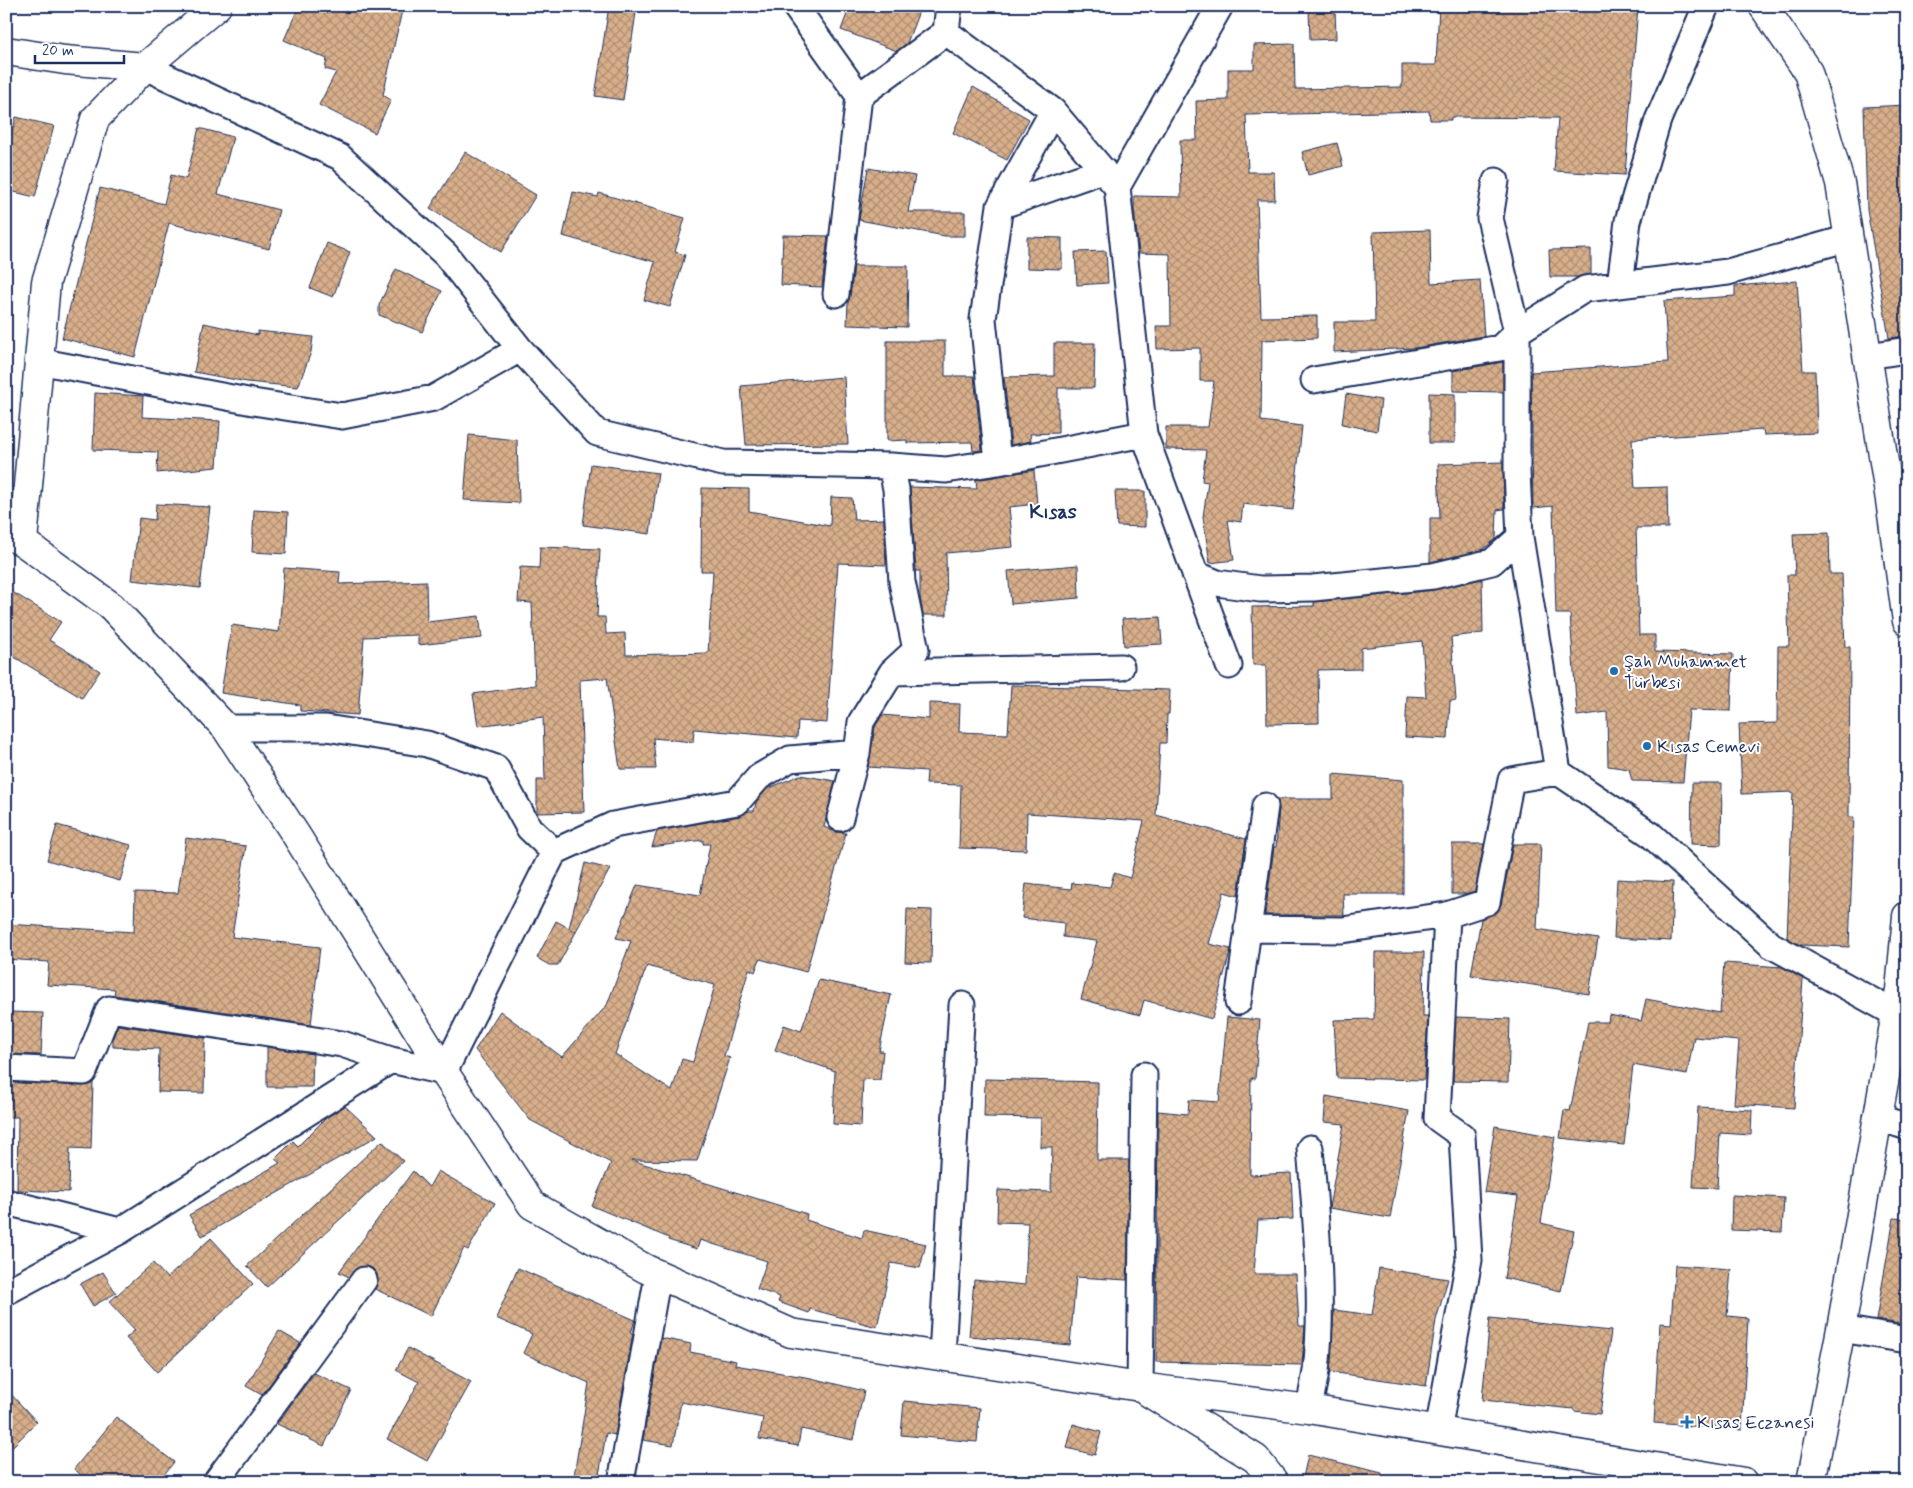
<svg xmlns="http://www.w3.org/2000/svg" width="1913" height="1488" font-family="Mynerve,sans-serif">
	<style>
		.building { fill: url(#building-cross-hatch); stroke: #1b2f5e; fill-rule: evenodd }
		.lines { fill: none; stroke-linecap: round; stroke-linejoin: round }
		.minor-casing { stroke: #1b2f5e; stroke-width: 29 }
		.tertiary-casing { stroke: #1b2f5e; stroke-width: 31 }
		.minor { stroke: #fff; stroke-width: 25 }
		.tertiary { stroke: #fff; stroke-width: 28 }
		.poi-dot { fill: #1f6fb2; stroke: #fff; stroke-width: 2 }
		.labels { text-anchor: middle; stroke-width: 4; stroke-linejoin: round; paint-order: stroke }
		.poi-label { font-size: 18px; fill: #1b2f5e; stroke: #fff; text-anchor: start }
		.quarter-label { font-size: 20px; font-weight: bold; fill: #1b2f5e; stroke: #fff }
	</style>
	<defs>
		<pattern id="building-cross-hatch" width="8" height="8" patternUnits="userSpaceOnUse" patternTransform="scale(1.25)"><rect width="8" height="8" fill="#d9af8a"/><path d="M0 0l8 8M0 8l8-8" fill="none" stroke="#af8f74"/></pattern>
	</defs>
	<rect width="100%" height="100%" fill="#fff"/>
	<filter id="ink" filterUnits="userSpaceOnUse"><feTurbulence type="fractalNoise" baseFrequency=".02" numOctaves="2"/><feDisplacementMap in="SourceGraphic" scale="10" xChannelSelector="R" yChannelSelector="G"/><feConvolveMatrix kernelMatrix="1 2 1 2 8 2 1 2 1" color-interpolation-filters="sRGB"/></filter>
	<g filter="url(#ink)">
		<!-- building -->
		<path class="building" d="M 299,6 L 403,6 L 383,95 L 391,100 L 375,133 L 319,105 L 336,72 L 325,69 L 327,59 L 284,40 Z
			M 609,6 L 637,6 L 623,100 L 595,96 Z
			M 850,6 L 921,6 L 907,43 L 897,51 L 841,30 Z
			M 1439,6 L 1638,6 L 1625,175 L 1554,171 L 1558,118 L 1451,117 L 1451,120 L 1430,120 L 1429,111 L 1246,115 L 1248,172 L 1274,172 L 1275,200 L 1257,200 L 1261,317 L 1317,316 L 1317,338 L 1262,340 L 1261,421 L 1302,426 L 1293,510 L 1243,504 L 1241,522 L 1228,520 L 1234,560 L 1210,563 L 1203,517 L 1208,482 L 1202,481 L 1206,450 L 1166,449 L 1166,427 L 1208,427 L 1214,381 L 1200,381 L 1200,348 L 1157,349 L 1156,326 L 1171,326 L 1170,254 L 1139,253 L 1134,209 L 1134,196 L 1181,197 L 1180,140 L 1197,140 L 1196,101 L 1228,100 L 1228,69 L 1254,69 L 1254,45 L 1294,44 L 1295,89 L 1402,87 L 1402,65 L 1436,65 Z
			M 1335,7 L 1336,39 L 1310,40 L 1309,8 Z
			M 973,87 L 1029,119 L 1007,160 L 953,133 Z
			M 1907,105 L 1907,336 L 1889,338 L 1867,210 L 1864,107 Z
			M 16,117 L 54,126 L 35,197 L 6,190 L 6,155 Z
			M 199,128 L 233,137 L 218,194 L 279,210 L 269,249 L 169,223 L 135,357 L 62,338 L 100,188 L 164,204 L 171,175 L 186,179 Z
			M 1337,143 L 1343,166 L 1308,175 L 1302,152 Z
			M 465,152 L 536,195 L 501,252 L 430,208 Z
			M 868,168 L 915,176 L 908,212 L 965,212 L 965,236 L 945,236 L 859,220 Z
			M 573,192 L 598,197 L 599,193 L 685,218 L 675,252 L 685,255 L 670,307 L 644,300 L 655,262 L 563,236 Z
			M 1430,230 L 1431,283 L 1480,280 L 1484,336 L 1415,348 L 1334,352 L 1334,322 L 1375,322 L 1373,232 Z
			M 783,235 L 828,236 L 822,287 L 781,285 Z
			M 1027,237 L 1062,238 L 1062,269 L 1027,268 Z
			M 327,243 L 350,252 L 333,297 L 310,288 Z
			M 1591,249 L 1591,274 L 1578,277 L 1550,277 L 1549,250 Z
			M 1106,251 L 1108,283 L 1077,285 L 1075,252 Z
			M 854,266 L 908,266 L 907,327 L 847,325 L 848,302 L 850,296 Z
			M 396,269 L 442,291 L 422,332 L 379,315 L 379,305 Z
			M 1797,281 L 1803,371 L 1815,371 L 1817,433 L 1764,435 L 1763,430 L 1632,439 L 1635,488 L 1667,487 L 1668,528 L 1636,528 L 1639,635 L 1655,635 L 1655,652 L 1733,654 L 1731,711 L 1689,710 L 1683,782 L 1632,781 L 1629,769 L 1608,766 L 1607,712 L 1577,716 L 1570,614 L 1556,614 L 1553,506 L 1533,508 L 1531,372 L 1668,362 L 1664,301 L 1735,296 L 1735,286 Z
			M 204,323 L 258,335 L 258,331 L 313,337 L 311,352 L 298,387 L 247,382 L 194,372 Z
			M 887,341 L 945,341 L 945,376 L 974,376 L 982,450 L 973,451 L 972,442 L 907,443 L 907,440 L 887,441 Z
			M 1054,343 L 1095,343 L 1094,388 L 1058,388 L 1058,433 L 1030,434 L 1031,441 L 1011,445 L 1004,377 L 1054,376 Z
			M 1503,362 L 1503,392 L 1453,391 L 1453,371 Z
			M 844,377 L 848,444 L 746,445 L 741,386 Z
			M 95,393 L 143,396 L 142,417 L 220,421 L 217,467 L 157,473 L 158,452 L 93,450 Z
			M 1429,393 L 1455,394 L 1455,443 L 1429,443 Z
			M 1346,394 L 1381,400 L 1377,431 L 1342,424 Z
			M 469,435 L 517,440 L 519,503 L 464,500 Z
			M 1503,462 L 1504,509 L 1497,510 L 1496,539 L 1482,550 L 1430,562 L 1430,518 L 1440,518 L 1438,464 Z
			M 591,464 L 658,473 L 650,534 L 583,525 Z
			M 1034,470 L 1037,504 L 1009,507 L 1013,547 L 946,553 L 947,615 L 923,615 L 920,597 L 920,571 L 916,571 L 910,487 L 977,489 L 976,480 Z
			M 702,488 L 749,489 L 749,511 L 830,526 L 831,497 L 852,498 L 854,520 L 884,519 L 886,565 L 838,563 L 827,723 L 798,721 L 797,738 L 694,729 L 693,742 L 653,738 L 656,769 L 620,769 L 607,678 L 580,680 L 584,812 L 537,813 L 537,780 L 545,780 L 543,717 L 478,726 L 473,694 L 535,685 L 532,603 L 518,602 L 520,567 L 539,568 L 540,547 L 600,549 L 597,617 L 605,617 L 606,634 L 625,633 L 626,655 L 708,653 L 713,571 L 701,571 Z
			M 1115,491 L 1145,491 L 1145,527 L 1117,526 Z
			M 156,504 L 210,507 L 200,588 L 132,580 L 139,518 L 155,520 Z
			M 254,510 L 288,512 L 286,554 L 252,552 Z
			M 1829,533 L 1830,574 L 1842,574 L 1845,647 L 1850,647 L 1849,817 L 1854,817 L 1849,947 L 1800,945 L 1787,938 L 1793,792 L 1742,794 L 1739,724 L 1777,723 L 1778,646 L 1789,646 L 1787,575 L 1795,575 L 1793,534 Z
			M 1078,565 L 1079,598 L 1011,604 L 1008,571 Z
			M 284,568 L 340,572 L 339,584 L 426,581 L 427,622 L 479,616 L 482,638 L 418,645 L 418,635 L 364,637 L 358,715 L 300,711 L 300,705 L 221,693 L 232,625 L 279,632 Z
			M 1482,579 L 1483,633 L 1451,637 L 1456,700 L 1450,701 L 1448,739 L 1405,737 L 1407,696 L 1426,697 L 1422,641 L 1361,648 L 1361,669 L 1318,670 L 1319,723 L 1267,724 L 1266,665 L 1253,665 L 1252,607 L 1314,606 L 1314,602 L 1435,590 Z
			M 6,588 L 61,622 L 49,640 L 100,671 L 82,698 L 6,652 Z
			M 1160,617 L 1162,644 L 1124,646 L 1122,619 Z
			M 1011,685 L 1170,690 L 1169,714 L 1167,714 L 1166,743 L 1160,743 L 1156,815 L 1246,839 L 1238,896 L 1224,892 L 1209,944 L 1231,949 L 1212,1019 L 1144,1000 L 1140,1015 L 1081,999 L 1097,941 L 1063,937 L 1064,923 L 1022,918 L 1026,884 L 1071,889 L 1072,883 L 1110,887 L 1114,873 L 1130,878 L 1144,821 L 1027,813 L 1026,850 L 959,848 L 961,785 L 926,784 L 927,771 L 868,767 L 875,727 L 882,715 L 929,719 L 929,703 L 960,704 L 959,732 L 1008,734 Z
			M 1333,774 L 1403,780 L 1403,894 L 1343,894 L 1344,915 L 1265,915 L 1274,847 L 1276,847 L 1279,808 L 1277,799 L 1333,799 Z
			M 800,775 L 835,781 L 824,827 L 836,832 L 846,833 L 806,972 L 760,959 L 755,972 L 749,969 L 724,1056 L 730,1058 L 697,1161 L 631,1160 L 807,1214 L 806,1220 L 862,1238 L 864,1230 L 926,1244 L 920,1268 L 891,1263 L 877,1327 L 810,1309 L 809,1313 L 778,1302 L 780,1297 L 757,1289 L 767,1261 L 700,1240 L 697,1249 L 668,1240 L 669,1238 L 592,1206 L 611,1163 L 530,1120 L 475,1050 L 500,1011 L 562,1057 L 607,1005 L 631,941 L 616,938 L 637,885 L 700,895 L 710,844 L 703,844 L 703,840 L 652,847 L 657,831 L 740,816 L 748,811 L 754,811 L 756,802 L 767,789 ZM 647,966 L 715,985 L 693,1062 L 682,1059 L 672,1091 L 615,1054 Z
			M 1692,783 L 1722,783 L 1721,845 L 1691,844 Z
			M 57,825 L 131,845 L 120,881 L 47,860 Z
			M 186,838 L 246,846 L 232,937 L 320,947 L 311,1025 L 114,995 L 115,989 L 47,985 L 49,962 L 6,959 L 6,924 L 134,932 L 135,892 L 178,893 Z
			M 1452,844 L 1484,844 L 1475,891 L 1465,894 L 1452,894 Z
			M 1513,844 L 1541,844 L 1537,929 L 1598,939 L 1589,994 L 1471,975 L 1481,919 L 1497,912 L 1501,905 Z
			M 585,863 L 610,869 L 576,931 L 572,930 L 576,932 L 558,965 L 549,965 L 537,958 L 556,921 L 569,928 Z
			M 1617,879 L 1673,882 L 1671,941 L 1614,938 Z
			M 907,909 L 932,910 L 931,963 L 905,962 Z
			M 1375,952 L 1424,952 L 1423,1016 L 1428,1016 L 1424,1080 L 1337,1078 L 1334,1020 L 1374,1019 Z
			M 1724,963 L 1782,967 L 1803,979 L 1794,1108 L 1734,1104 L 1739,1041 L 1694,1037 L 1687,1075 L 1633,1065 L 1624,1145 L 1560,1138 L 1564,1110 L 1570,1111 L 1588,1022 L 1608,1022 L 1609,1015 L 1641,1021 L 1646,999 L 1720,1013 Z
			M 819,980 L 891,995 L 879,1051 L 883,1051 L 880,1080 L 863,1079 L 861,1126 L 833,1124 L 835,1071 L 775,1050 L 784,1025 L 801,1031 Z
			M 9,1012 L 43,1013 L 41,1055 L 7,1054 Z
			M 1227,1017 L 1260,1020 L 1255,1079 L 1251,1078 L 1250,1175 L 1291,1173 L 1293,1219 L 1258,1220 L 1254,1274 L 1296,1274 L 1299,1326 L 1305,1326 L 1302,1365 L 1156,1362 L 1158,1111 L 1188,1114 L 1189,1100 L 1219,1102 Z
			M 1456,1017 L 1510,1019 L 1508,1082 L 1453,1081 Z
			M 118,1025 L 205,1038 L 204,1093 L 158,1092 L 159,1049 L 113,1047 L 113,1037 Z
			M 267,1047 L 313,1054 L 312,1087 L 267,1087 Z
			M 985,1079 L 1098,1082 L 1097,1160 L 1129,1160 L 1127,1280 L 1076,1277 L 1070,1345 L 969,1336 L 974,1280 L 1025,1285 L 1028,1223 L 997,1222 L 998,1190 L 1051,1192 L 1052,1147 L 1040,1147 L 1041,1118 L 984,1117 Z
			M 6,1082 L 83,1086 L 93,1082 L 91,1149 L 70,1148 L 69,1192 L 17,1190 L 18,1117 L 6,1117 Z
			M 1326,1096 L 1409,1111 L 1390,1218 L 1329,1208 L 1344,1124 L 1324,1122 Z
			M 345,1106 L 377,1136 L 202,1236 L 189,1215 L 280,1163 L 275,1159 L 293,1141 L 298,1146 L 326,1118 Z
			M 1698,1107 L 1752,1110 L 1751,1135 L 1720,1133 L 1717,1188 L 1693,1187 Z
			M 1495,1126 L 1555,1137 L 1541,1223 L 1574,1231 L 1561,1291 L 1504,1278 L 1518,1196 L 1484,1192 Z
			M 382,1141 L 403,1161 L 267,1287 L 247,1266 Z
			M 413,1171 L 429,1187 L 438,1171 L 495,1203 L 468,1250 L 464,1248 L 431,1316 L 375,1289 L 378,1281 L 377,1274 L 372,1268 L 366,1266 L 359,1267 L 349,1277 L 339,1272 Z
			M 1732,1195 L 1784,1198 L 1782,1232 L 1731,1230 Z
			M 1894,1218 L 1907,1219 L 1907,1325 L 1876,1320 Z
			M 211,1238 L 253,1284 L 157,1372 L 126,1338 L 135,1330 L 109,1302 L 153,1263 L 167,1278 Z
			M 1675,1265 L 1731,1269 L 1727,1316 L 1748,1318 L 1742,1430 L 1654,1423 L 1660,1323 L 1671,1324 Z
			M 518,1268 L 635,1320 L 631,1333 L 633,1333 L 615,1435 L 606,1433 L 598,1482 L 573,1482 L 589,1383 L 523,1353 L 532,1334 L 496,1318 Z
			M 1379,1268 L 1448,1279 L 1436,1320 L 1426,1386 L 1330,1372 L 1334,1310 L 1372,1315 Z
			M 103,1272 L 116,1293 L 93,1306 L 80,1284 Z
			M 1490,1318 L 1611,1331 L 1600,1414 L 1574,1411 L 1574,1409 L 1482,1400 Z
			M 279,1331 L 300,1343 L 262,1395 L 246,1386 Z
			M 661,1338 L 691,1344 L 690,1352 L 736,1361 L 735,1365 L 811,1378 L 864,1391 L 853,1440 L 801,1429 L 798,1446 L 759,1439 L 763,1418 L 681,1402 L 673,1445 L 643,1440 Z
			M 408,1348 L 471,1382 L 427,1461 L 387,1439 L 419,1382 L 396,1370 Z
			M 314,1373 L 351,1390 L 324,1446 L 277,1424 Z
			M 6,1389 L 37,1422 L 6,1453 Z
			M 904,1401 L 980,1408 L 977,1442 L 901,1435 Z
			M 116,1417 L 174,1462 L 158,1482 L 90,1482 L 74,1469 Z
			M 1073,1424 L 1101,1432 L 1095,1455 L 1067,1448 Z
			M 1308,1455 L 1382,1473 L 1381,1482 L 1302,1482 Z"/>
		<g class="lines">
			<defs>
				<path id="minor" d="M 795,6 L 859,96 L 946,32 L 1053,111 L 1117,187
					M 946,32 L 949,6
					M 145,67 L 340,157 L 446,255 L 520,349 L 597,433 L 723,463 L 891,466 L 946,470 L 998,462 L 1144,434 L 1117,187 L 1220,6
					M 1000,206 L 1103,170
					M 1849,238 L 1728,272 L 1585,289 L 1517,332 L 1517,471 L 1520,537 L 1558,772 L 1650,834 L 1771,945 L 1896,1014
					M 1620,285 L 1628,221 L 1658,120 L 1706,6
					M 836,294 L 859,96
					M 1868,356 L 1907,350
					M 38,361 L 253,402 L 342,416 L 434,398 L 520,349
					M 1314,380 L 1500,348 L 1517,332 L 1490,218 L 1496,181
					M 1144,434 L 1229,666
					M 998,462 L 983,319 L 1000,206 L 1053,111
					M 1195,574 L 1217,583 L 1260,589 L 1313,588 L 1433,576 L 1492,562 L 1520,537
					M 892,672 L 1121,667
					M 226,728 L 326,728 L 427,744 L 496,768 L 529,828 L 554,852
					M 840,818 L 857,753
					M 1247,929 L 1342,930 L 1447,915
					M 1238,1002 L 1265,806
					M 6,1068 L 84,1072 L 109,1009 L 342,1044 L 391,1060
					M 1877,1117 L 1907,1127
					M 6,1202 L 120,1231
					M 6,1292 L 120,1231 L 391,1060 L 444,1072 L 554,852 L 613,825 L 737,802 L 759,777 L 790,759 L 857,753 L 861,722 L 892,672 L 916,650 L 902,582 L 896,489 L 891,466
					M 1841,1329 L 1907,1340
					M 942,1356 L 962,1005
					M 1140,1387 L 1144,1075
					M 1309,1409 C 1311,1396 1314,1384 1316,1371 C 1324,1300 1316,1220 1310,1148
					M 1438,1431 L 1469,1260 L 1462,1136 L 1437,1118 L 1447,915 L 1487,902 L 1511,780 L 1558,772
					M 216,1482 L 364,1280
					M 621,1482 L 658,1275"/>
				<path id="tertiary" d="M 1763,6 L 1808,72 L 1840,183 L 1890,500 L 1907,621
					M 6,51 L 65,60 L 145,67
					M 6,534 L 23,542 L 111,606 L 226,728 L 296,835 L 444,1072 L 532,1205 L 646,1269 L 791,1333 L 1140,1387 L 1309,1409 L 1744,1482
					M 23,542 L 46,282 L 95,119 L 145,67 L 217,6
					M 1148,1392 L 1256,1459 L 1274,1482
					M 1811,1482 L 1841,1329 L 1900,990 L 1907,916"/>
			</defs>
			<!-- minor casing -->
			<use href="#minor" class="minor-casing"/>
			<!-- tertiary casing -->
			<use href="#tertiary" class="tertiary-casing"/>
			<!-- minor -->
			<use href="#minor" class="minor"/>
			<!-- tertiary -->
			<use href="#tertiary" class="tertiary"/>
		</g>
	</g>
	<!-- markers -->
	<g class="poi-dot">
		<circle cx="1614" cy="671" r="5"/>
		<circle cx="1647" cy="746" r="5"/>
		<path d="M1684.5 1414.5h5v5h5v5h-5v5h-5v-5h-5v-5h5z"/>
	</g>
	<g class="labels">
		<!-- poi labels -->
		<g class="poi-label">
			<text x="1624" y="667">Şah Muhammet<tspan x="1624" dy="21">Türbesi</tspan></text>
			<text x="1657" y="752">Kısas Cemevi</text>
			<text x="1697" y="1428">Kısas Eczanesi</text>
		</g>
		<!-- quarter labels -->
		<g class="quarter-label">
			<text x="1053" y="518">Kısas</text>
		</g>
	</g>
	<!-- margin -->
	<rect width="1913" height="1488" fill="none" stroke="#fff" stroke-width="25"/>
	<rect x="12" y="12" width="1888" height="1463" fill="none" stroke="#1b2f5e" stroke-width="2" filter="url(#ink)"/>
	<!-- scale -->
	<path d="M35 55v8h89v-8" fill="none" stroke="#1b2f5e" stroke-width="2.5"/>
	<text x="42" y="55" font-size="15" fill="#1b2f5e" stroke="#ffffff" stroke-width="4" paint-order="stroke">20 m</text>
</svg>
